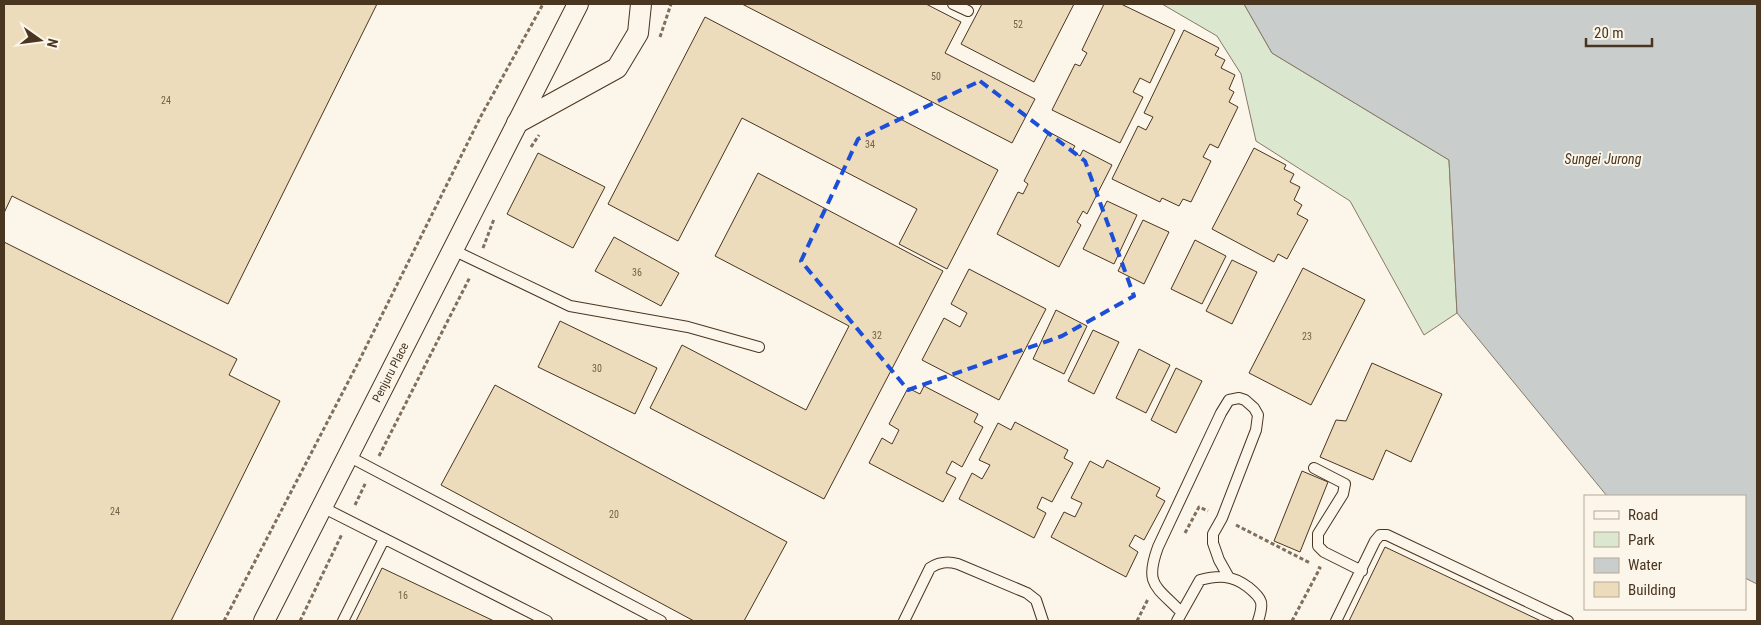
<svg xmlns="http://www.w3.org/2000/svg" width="1761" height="625" font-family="'Roboto Condensed',sans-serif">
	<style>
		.green { fill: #dce7d0; stroke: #887966 }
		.water { fill: #c9cecd; stroke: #887966 }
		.building { fill: #ecdcbc; stroke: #4a3520 }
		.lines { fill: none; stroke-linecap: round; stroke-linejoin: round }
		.lane-casing { stroke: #4a3520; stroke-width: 12 }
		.street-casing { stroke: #4a3520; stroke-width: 22 }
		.path { stroke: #7f6f5c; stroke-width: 3; stroke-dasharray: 4 2.5; stroke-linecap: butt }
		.lane { stroke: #fbf6e9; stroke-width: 10 }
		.street { stroke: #fbf6e9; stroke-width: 20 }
		.marked { fill: none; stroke: #1d4ed8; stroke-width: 4; stroke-dasharray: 10 6; stroke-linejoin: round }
		.labels { text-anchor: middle; stroke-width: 4; stroke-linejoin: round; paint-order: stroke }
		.number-label { font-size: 10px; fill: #725f47 }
		.street-label { font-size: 12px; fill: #4a3520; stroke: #fbf6e9 }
		.water-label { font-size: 14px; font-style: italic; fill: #4a3520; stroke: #fbf6e9 }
	</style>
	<rect width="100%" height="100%" fill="#fbf6e9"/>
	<!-- green -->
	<path class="green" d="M 1162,4 L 1244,4 L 1272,53 L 1449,160 L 1457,313 L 1424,335 L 1350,201 L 1256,141 L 1241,74 L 1217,36 Z"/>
	<!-- water -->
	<path class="water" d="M 1244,4 L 1757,4 L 1757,584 L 1745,578 L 1745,496 L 1607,496 L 1457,313 L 1449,160 L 1272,53 Z"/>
	<!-- building -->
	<path class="building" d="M 4,4 L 377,4 L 228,304 L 12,196 L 4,213 Z
		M 742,4 L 926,4 L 961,22 L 945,53 L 1035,99 L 1012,143 Z
		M 982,4 L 1074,4 L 1034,82 L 961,44 Z
		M 1104,4 L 1121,4 L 1175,30 L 1150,83 L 1140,78 L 1133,92 L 1143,97 L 1120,143 L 1052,110 L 1075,64 L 1080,66 L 1087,53 L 1082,50 Z
		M 705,17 L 998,170 L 947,269 L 899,244 L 917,209 L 742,118 L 678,241 L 608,204 Z
		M 1184,30 L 1219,48 L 1215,55 L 1225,60 L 1221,68 L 1235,75 L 1229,89 L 1234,92 L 1229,102 L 1238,107 L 1218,148 L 1210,144 L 1203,157 L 1211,161 L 1191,202 L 1183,199 L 1179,206 L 1162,198 L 1160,202 L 1112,179 L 1138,126 L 1146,130 L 1153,117 L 1144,113 Z
		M 1049,132 L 1075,146 L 1072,151 L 1080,156 L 1083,150 L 1112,165 L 1087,214 L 1083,211 L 1077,222 L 1081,225 L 1059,267 L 997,234 L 1018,192 L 1023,194 L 1028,184 L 1024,181 Z
		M 1254,148 L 1286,165 L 1284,169 L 1294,174 L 1290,182 L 1300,187 L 1294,200 L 1302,205 L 1297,214 L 1308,220 L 1287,259 L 1278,254 L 1274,262 L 1212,229 Z
		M 538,153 L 605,187 L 573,248 L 507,214 Z
		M 758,173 L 943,271 L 824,499 L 650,408 L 682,345 L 806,410 L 849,326 L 715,256 Z
		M 1107,201 L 1137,215 L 1114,264 L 1083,249 Z
		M 1143,220 L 1169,232 L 1144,284 L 1118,271 Z
		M 614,237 L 679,273 L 661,306 L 595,271 Z
		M 1195,240 L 1226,256 L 1202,304 L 1171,289 Z
		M 4,242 L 237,359 L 229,375 L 280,401 L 171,621 L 4,621 Z
		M 1232,260 L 1257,272 L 1232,324 L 1206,311 Z
		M 1303,268 L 1365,300 L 1311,405 L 1249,373 Z
		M 969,269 L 1046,309 L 999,400 L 922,360 L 944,318 L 960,327 L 967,313 L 951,304 Z
		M 1056,310 L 1087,326 L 1064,374 L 1033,359 Z
		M 560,321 L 657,368 L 635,414 L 538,367 Z
		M 1093,330 L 1119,342 L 1094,394 L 1068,381 Z
		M 1139,349 L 1170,365 L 1146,413 L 1116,398 Z
		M 1372,363 L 1442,394 L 1411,462 L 1386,450 L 1373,480 L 1320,457 L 1336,420 L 1346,421 Z
		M 1176,368 L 1202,381 L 1176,433 L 1151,420 Z
		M 495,385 L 787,542 L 744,621 L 694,621 L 441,485 Z
		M 924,386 L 978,414 L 974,422 L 983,427 L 962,467 L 952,461 L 946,473 L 956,478 L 943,502 L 869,463 L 882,438 L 892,444 L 899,430 L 889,424 L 908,388 L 920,394 Z
		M 1015,422 L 1068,450 L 1064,458 L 1073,463 L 1052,502 L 1042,497 L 1037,508 L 1046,513 L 1034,538 L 959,499 L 972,473 L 982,479 L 990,465 L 979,460 L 998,423 L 1011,430 Z
		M 1107,460 L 1160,488 L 1156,496 L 1165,501 L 1144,540 L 1135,535 L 1129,546 L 1138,552 L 1126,577 L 1051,537 L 1064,512 L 1075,517 L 1082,503 L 1071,498 L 1090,461 L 1103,468 Z
		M 1302,471 L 1328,482 L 1300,552 L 1274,541 Z
		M 1385,547 L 1541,621 L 1349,621 Z
		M 382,568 L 494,621 L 356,621 Z"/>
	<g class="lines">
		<defs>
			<path id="lane" d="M 953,4 L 968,11
				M 453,250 L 570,306 L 688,327 L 759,347
				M 348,456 L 661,621
				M 1314,468 L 1345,484 L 1343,494 L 1318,534 L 1318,546 L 1324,552 L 1362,571
				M 322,507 L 547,621
				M 1181,612 C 1156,586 1144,585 1158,547 L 1221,413 L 1229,400 L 1239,398 L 1245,400 L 1254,408 L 1258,415 L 1256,430 L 1222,518 L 1213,534 L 1213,543 L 1219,560 L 1228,576
				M 343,621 L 384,539
				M 904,621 L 930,568 C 939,562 947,561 958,564 L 1027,593 L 1036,600 L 1043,621
				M 1177,621 L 1200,580 C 1219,575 1232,575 1248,587 C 1263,599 1264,603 1258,621
				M 1336,621 L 1375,541 L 1380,535 L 1387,535 L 1568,621"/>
			<g id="street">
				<path d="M 517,123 L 617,68 L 638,33 L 641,4"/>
				<path id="s1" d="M 264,621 L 578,4"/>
			</g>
		</defs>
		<!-- lane casing -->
		<use href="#lane" class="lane-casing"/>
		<!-- street casing -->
		<use href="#street" class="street-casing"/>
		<!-- path -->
		<path class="path" d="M 660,37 L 671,4
			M 531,147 L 539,135
			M 483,248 L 494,219
			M 379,456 L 470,277
			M 355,505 L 366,482
			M 1236,525 L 1310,563
			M 1185,533 L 1199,507 L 1208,511
			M 224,621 L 359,361 L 481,116 L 543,4
			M 300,621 L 342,534
			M 1137,621 L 1148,599
			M 1292,621 L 1320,568 L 1318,567"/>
		<!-- lane -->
		<use href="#lane" class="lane"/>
		<!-- street -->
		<use href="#street" class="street"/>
	</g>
	<!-- marked area -->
	<path class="marked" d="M 980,81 L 1085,161 L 1134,296 L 1062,336 L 908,390 L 801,261 L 858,139 Z"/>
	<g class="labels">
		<!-- number labels -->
		<g class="number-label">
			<text x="1018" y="28">52</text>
			<text x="936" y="80">50</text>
			<text x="166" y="104">24</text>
			<text x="870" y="148">34</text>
			<text x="637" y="276">36</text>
			<text x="877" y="339">32</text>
			<text x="1307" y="340">23</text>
			<text x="597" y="372">30</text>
			<text x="115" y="515">24</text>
			<text x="614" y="518">20</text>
			<text x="403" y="599">16</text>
		</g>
		<!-- street labels -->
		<g class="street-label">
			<text dy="4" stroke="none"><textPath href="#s1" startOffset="279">Penjuru Place</textPath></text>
		</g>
		<!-- water labels -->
		<g class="water-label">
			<text x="1603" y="164">Sungei Jurong</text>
		</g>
	</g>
	<!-- border -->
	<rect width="1761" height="625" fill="none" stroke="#4a3520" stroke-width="10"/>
	<!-- legend -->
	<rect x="1584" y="495" width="162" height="115" fill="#fbf6e9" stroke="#b4a999"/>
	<rect x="1594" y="511" width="25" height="8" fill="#fbf6e9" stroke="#b4a999"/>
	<text x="1628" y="520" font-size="15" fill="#4a3520">Road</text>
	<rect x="1594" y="532" width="25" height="15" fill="#dce7d0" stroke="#b4a999"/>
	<text x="1628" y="545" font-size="15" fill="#4a3520">Park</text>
	<rect x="1594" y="558" width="25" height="15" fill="#c9cecd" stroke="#b4a999"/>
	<text x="1628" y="570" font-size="15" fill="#4a3520">Water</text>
	<rect x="1594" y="582" width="25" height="15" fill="#ecdcbc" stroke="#b4a999"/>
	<text x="1628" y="595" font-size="15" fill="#4a3520">Building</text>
	<!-- north arrow -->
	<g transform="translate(40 40) rotate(104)" stroke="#fbf6e9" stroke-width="4" paint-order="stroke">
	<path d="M0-4L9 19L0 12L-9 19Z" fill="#4a3520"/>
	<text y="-8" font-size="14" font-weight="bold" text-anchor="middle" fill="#4a3520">N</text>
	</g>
	<!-- scale -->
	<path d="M1586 38v8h66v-8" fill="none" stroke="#4a3520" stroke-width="2.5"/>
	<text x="1594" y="38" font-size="15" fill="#4a3520" stroke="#fbf6e9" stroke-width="4" paint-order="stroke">20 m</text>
</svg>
